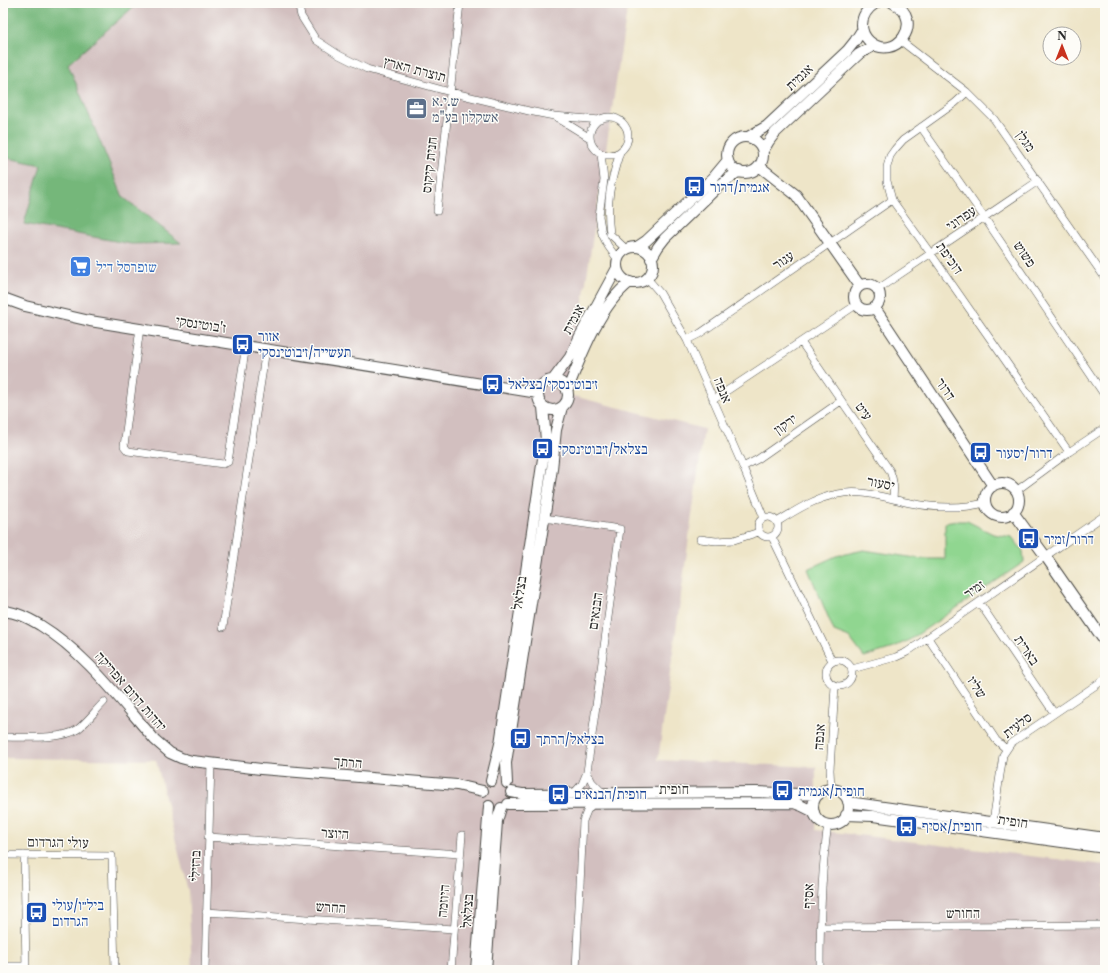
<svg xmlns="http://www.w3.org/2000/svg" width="1108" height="973" font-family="'Libre Caslon Text','Frank Ruhl Libre',serif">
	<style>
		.industrial { fill: #d2bfbf }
		.green { fill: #90d690; stroke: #5e805e }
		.forest { fill: #74b77a; stroke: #507152 }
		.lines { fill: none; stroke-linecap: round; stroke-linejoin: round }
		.street-casing { stroke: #484743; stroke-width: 8 }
		.secondary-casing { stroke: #484743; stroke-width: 12 }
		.street { stroke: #fff; stroke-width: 7 }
		.secondary { stroke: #fff; stroke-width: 10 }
		.labels { text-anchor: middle; stroke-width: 3; stroke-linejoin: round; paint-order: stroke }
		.street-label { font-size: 14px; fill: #2b2b2b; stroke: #fdfcf7 }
		.service-label { font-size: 14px; fill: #4e5e75; stroke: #fdfcf7; text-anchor: start }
		.transit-label { font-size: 14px; fill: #164399; stroke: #fdfcf7; text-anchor: start }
		.shop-label { font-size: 14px; fill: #366cbe; stroke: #fdfcf7; text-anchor: start }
	</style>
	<rect width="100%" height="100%" fill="#fdfcf7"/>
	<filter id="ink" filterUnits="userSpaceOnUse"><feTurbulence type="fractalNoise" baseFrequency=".025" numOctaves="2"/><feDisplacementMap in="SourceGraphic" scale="8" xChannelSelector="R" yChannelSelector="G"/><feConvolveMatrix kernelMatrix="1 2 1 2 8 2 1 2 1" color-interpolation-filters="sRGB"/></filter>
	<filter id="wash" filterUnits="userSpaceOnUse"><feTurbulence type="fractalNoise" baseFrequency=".012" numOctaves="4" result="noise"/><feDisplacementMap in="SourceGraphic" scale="16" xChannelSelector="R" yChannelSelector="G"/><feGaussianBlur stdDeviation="0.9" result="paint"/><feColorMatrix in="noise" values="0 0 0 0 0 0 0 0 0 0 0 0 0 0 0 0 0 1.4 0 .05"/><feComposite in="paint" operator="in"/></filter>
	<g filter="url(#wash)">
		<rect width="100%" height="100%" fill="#eee5c8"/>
		<!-- industrial -->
		<path class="industrial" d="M 3,3 L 628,3 L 569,395 L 704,429 L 658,760 L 816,767 L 816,830 L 1105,865 L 1105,970 L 192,970 L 188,891 L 156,760 L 3,758 Z"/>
		<!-- green -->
		<path class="green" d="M 957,521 L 967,521 L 993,534 L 1012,537 L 1023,551 L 1024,562 L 911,639 L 890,649 L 864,657 L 849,637 L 834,631 L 808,569 L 836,556 L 864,550 L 922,559 L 945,559 L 945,523 Z"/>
		<!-- forest -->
		<path class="forest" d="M 3,3 L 138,3 L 68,64 L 123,197 L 181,243 L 131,244 L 24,224 L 41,165 L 3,157 Z"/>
	</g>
	<g filter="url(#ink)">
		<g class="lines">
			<defs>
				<path id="street" d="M 298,3 L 301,16 L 316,40 L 339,55 L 367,69 L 450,92 L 529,111 L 554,116 L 600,120
					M 901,41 L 967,92 L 994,119 L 1105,278
					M 967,92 L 955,103 L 903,140 L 895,149 L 890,156 L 887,167 L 887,181 L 892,200 L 931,254 L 1069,452
					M590 136a19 19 0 1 1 38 0a19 19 0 1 1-38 0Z
					M 556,117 L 590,138
					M 921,127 L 984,217 L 1105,396
					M 620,152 C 610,183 606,202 610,234 L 626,249
					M 601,154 L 604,180 L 599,216 L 602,234 L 608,246 L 618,260
					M 437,211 L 460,3
					M 647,278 L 660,293 L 687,340 L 743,467 L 764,518
					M 878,289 L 1038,181
					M 140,328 L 124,446 L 128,451 L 223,464 L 228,462 L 246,345
					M 687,340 L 699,334 L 892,200
					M 801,342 L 890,471 C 894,481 894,488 893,499
					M 713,400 L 856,305
					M 743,467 L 758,459 L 841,401
					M 1016,491 L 1069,452 L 1105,428
					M758 527a10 10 0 1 1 20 0a10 10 0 1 1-20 0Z
					M 544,518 L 620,529 L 587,772 L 582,784 L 574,793
					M 777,522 C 796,510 815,498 838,494 C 863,489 885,498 910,503 C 935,508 960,509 985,503
					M 772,537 L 832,661
					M 700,539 L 716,541 L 734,540 L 759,532
					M 979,602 L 1054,713
					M 223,627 L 266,349
					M 928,638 L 996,740 L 1006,749
					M826 673a13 13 0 1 1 26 0a13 13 0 1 1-26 0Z
					M 852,669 L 896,657 L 907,652 L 1105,515
					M 3,737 C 21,737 63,740 78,729 C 87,722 95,711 104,702
					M 587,772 L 592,782 L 603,793
					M 831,789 L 830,770 L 835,686
					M 993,822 L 1003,755 L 1011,743 L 1105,679
					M 208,837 L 460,854
					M 3,855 L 112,856 L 115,970
					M 24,855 L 26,970
					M 206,912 L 454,929
					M 820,927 L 1105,925
					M 3,966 L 26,966
					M 205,970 L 211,763
					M 451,970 L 462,835
					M 576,970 L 583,821 L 587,811 L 593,803
					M 820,970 C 820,921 821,872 828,824"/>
				<path id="secondary" d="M 876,3 C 868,8 862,15 862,25 C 862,31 865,37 869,41 C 895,64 927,20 893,3
					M 748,137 L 767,126 L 847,51 L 855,41 L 862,30
					M727 155a18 18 0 1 1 36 0a18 18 0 1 1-36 0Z
					M 763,151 L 769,141 L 775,133 L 859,54 L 875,45
					M 759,166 L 796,195 L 860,286
					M 637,247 L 646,241 L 713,178 L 728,160
					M617 265a18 18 0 1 1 36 0a18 18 0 1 1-36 0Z
					M 651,259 L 658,247 L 665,238 L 720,185 L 739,171
					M854 297a13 13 0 1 1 26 0a13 13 0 1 1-26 0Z
					M 3,298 L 25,306 L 90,321 L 538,393
					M 875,308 L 993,486
					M538 395a15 15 0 1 1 30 0a15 15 0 1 1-30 0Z
					M 552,381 L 570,357 L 580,336 L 617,268
					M 567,391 C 581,356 600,305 630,282
					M985 500a17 17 0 1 1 34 0a17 17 0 1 1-34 0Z
					M 1013,512 L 1046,557 L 1105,642
					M 3,611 C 17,612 28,618 40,625 C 87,654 119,699 155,740 L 170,753 L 181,758 L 192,761 L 261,769 L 457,785 L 483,791
					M 491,781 L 500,744 L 542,465 L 546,440 L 543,407
					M 507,783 L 506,763 L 552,469 L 556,430 L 562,407
					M813 807a18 18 0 1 1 36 0a18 18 0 1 1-36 0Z
					M 511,792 L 522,794 L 756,792 L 818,795
					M 848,802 L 1105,838
					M 508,804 L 794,803 L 802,806 L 814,812
					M 846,815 L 873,816 L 1105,848
					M 476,970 L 489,806
					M 486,970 L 496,835 L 497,821 L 501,808"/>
			</defs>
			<!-- street casing -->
			<use href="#street" class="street-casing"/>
			<!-- secondary casing -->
			<use href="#secondary" class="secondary-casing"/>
			<!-- street -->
			<use href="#street" class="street"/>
			<!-- secondary -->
			<use href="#secondary" class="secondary"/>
		</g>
	</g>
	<!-- icons -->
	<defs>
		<symbol id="office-square" viewBox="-11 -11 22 22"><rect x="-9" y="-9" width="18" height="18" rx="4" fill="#5c6f8a" stroke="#fdfcf7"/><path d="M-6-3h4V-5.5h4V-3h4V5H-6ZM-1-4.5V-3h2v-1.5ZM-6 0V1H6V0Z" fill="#fff"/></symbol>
		<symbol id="bus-square" viewBox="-11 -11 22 22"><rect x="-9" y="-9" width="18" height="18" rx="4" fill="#1a4fb4" stroke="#fdfcf7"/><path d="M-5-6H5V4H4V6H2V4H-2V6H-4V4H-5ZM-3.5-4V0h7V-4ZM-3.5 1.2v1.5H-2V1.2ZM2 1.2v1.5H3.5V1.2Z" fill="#fff"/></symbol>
		<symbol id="supermarket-square" viewBox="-11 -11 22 22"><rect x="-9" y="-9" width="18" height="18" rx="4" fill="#3f7fe0" stroke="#fdfcf7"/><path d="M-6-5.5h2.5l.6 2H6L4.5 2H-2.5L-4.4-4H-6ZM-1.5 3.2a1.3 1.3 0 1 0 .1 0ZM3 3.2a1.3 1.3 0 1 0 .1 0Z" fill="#fff"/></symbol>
	</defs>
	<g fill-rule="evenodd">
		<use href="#office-square" x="404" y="96" width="25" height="25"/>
		<use href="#bus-square" x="682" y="174" width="25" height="25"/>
		<use href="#supermarket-square" x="68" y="254" width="25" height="25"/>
		<use href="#bus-square" x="230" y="332" width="25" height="25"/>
		<use href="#bus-square" x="480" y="372" width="25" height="25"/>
		<use href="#bus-square" x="530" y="436" width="25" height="25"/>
		<use href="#bus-square" x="968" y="440" width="25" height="25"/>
		<use href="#bus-square" x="1016" y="526" width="25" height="25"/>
		<use href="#bus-square" x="508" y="726" width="25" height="25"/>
		<use href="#bus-square" x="770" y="778" width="25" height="25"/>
		<use href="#bus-square" x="546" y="782" width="25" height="25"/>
		<use href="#bus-square" x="894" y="814" width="25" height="25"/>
		<use href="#bus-square" x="24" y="900" width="25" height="25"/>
	</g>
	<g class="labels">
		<!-- street labels -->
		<g class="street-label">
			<text transform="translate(415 69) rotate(15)" y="5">תוצרת הארץ</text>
			<text transform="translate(799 77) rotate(-43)" y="5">אגמית</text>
			<text transform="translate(1026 141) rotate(55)" y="5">מגלן</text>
			<text transform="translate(429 165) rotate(-84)" y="5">חנית קיקוס</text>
			<text transform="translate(961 218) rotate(-34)" y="5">עפרוני</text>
			<text transform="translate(1025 254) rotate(56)" y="5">פשוש</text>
			<text transform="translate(950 258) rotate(55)" y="5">דוכיפת</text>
			<text transform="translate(783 260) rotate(-34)" y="5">עגור</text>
			<text transform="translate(573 319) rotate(-62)" y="5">אגמית</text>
			<text transform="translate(201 324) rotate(9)" y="5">ז'בוטינסקי</text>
			<text transform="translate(946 389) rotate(56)" y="5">דרור</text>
			<text transform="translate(723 390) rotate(68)" y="5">אנפה</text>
			<text transform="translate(864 411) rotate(55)" y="5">עיט</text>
			<text transform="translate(785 424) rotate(-35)" y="5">ירקון</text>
			<text transform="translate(881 483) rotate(11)" y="5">יסעור</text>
			<text transform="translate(974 589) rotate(-35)" y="5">זמיר</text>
			<text transform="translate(519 593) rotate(-81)" y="5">בצלאל</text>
			<text transform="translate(595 611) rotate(-82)" y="5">הבנאים</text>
			<text transform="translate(1027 650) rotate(56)" y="5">בארית</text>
			<text transform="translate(977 687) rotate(57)" y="5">שליו</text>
			<text transform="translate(131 691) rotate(49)" y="5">יהדות דרום אפריקה</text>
			<text transform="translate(1017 725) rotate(-37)" y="5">סלעית</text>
			<text transform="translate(819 737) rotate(-86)" y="5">אנפה</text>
			<text transform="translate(348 762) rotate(5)" y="5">הרתך</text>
			<text x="674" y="794">חופית</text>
			<text transform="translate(1013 821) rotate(8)" y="5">חופית</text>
			<text transform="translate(335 833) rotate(4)" y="5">היוצר</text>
			<text transform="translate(58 842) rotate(1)" y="5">עולי הגרדום</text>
			<text transform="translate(195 866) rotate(-88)" y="5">ברזילי</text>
			<text transform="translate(808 896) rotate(-88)" y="5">אסיף</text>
			<text transform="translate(443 901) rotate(-85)" y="5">היוזמה</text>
			<text transform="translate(331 907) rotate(4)" y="5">החרש</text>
			<text transform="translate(467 911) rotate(-86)" y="5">בצלאל</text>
			<text x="963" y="918">החורש</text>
		</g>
		<!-- service labels -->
		<g class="service-label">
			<text x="432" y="106">ש.י.א<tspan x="432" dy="16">אשקלון בע"מ</tspan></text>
		</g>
		<!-- transit labels -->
		<g class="transit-label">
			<text x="710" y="192">אגמית/דרור</text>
			<text x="258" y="341">אזור<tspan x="258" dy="16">תעשייה/ז׳בוטינסקי</tspan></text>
			<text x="508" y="389">ז׳בוטינסקי/בצלאל</text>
			<text x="558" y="454">בצלאל/ז׳בוטינסקי</text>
			<text x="996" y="458">דרור/יסעור</text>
			<text x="1044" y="544">דרור/זמיר</text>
			<text x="536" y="744">בצלאל/הרתך</text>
			<text x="798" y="796">חופית/אגמית</text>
			<text x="574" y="799">חופית/הבנאים</text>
			<text x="922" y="831">חופית/אסיף</text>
			<text x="52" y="910">ביל״ו/עולי<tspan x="52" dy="16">הגרדום</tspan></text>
		</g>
		<!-- shop labels -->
		<g class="shop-label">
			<text x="96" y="272">שופרסל דיל</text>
		</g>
	</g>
	<!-- margin -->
	<rect width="1108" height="973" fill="none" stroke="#fdfcf7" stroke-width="16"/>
	<!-- north arrow -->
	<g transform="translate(1062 46)"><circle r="19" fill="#fdfcf7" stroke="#a9a8a5"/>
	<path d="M0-3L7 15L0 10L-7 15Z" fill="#c8321e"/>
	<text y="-6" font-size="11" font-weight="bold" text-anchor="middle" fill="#2b2b2b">N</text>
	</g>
</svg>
